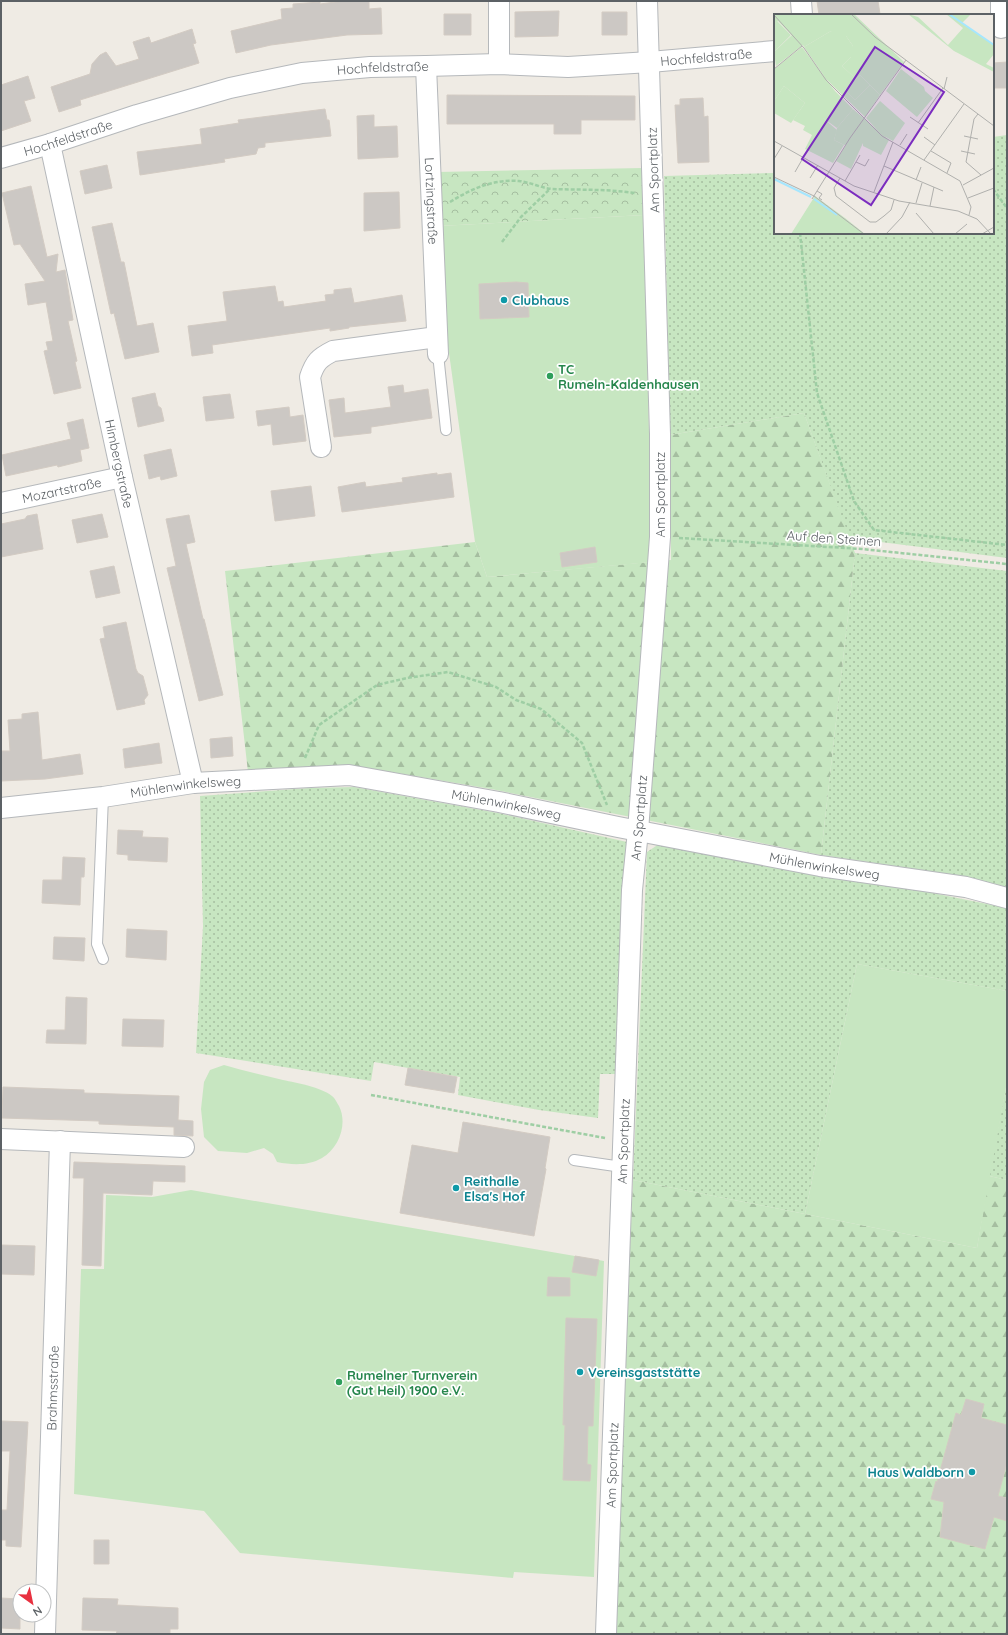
<svg xmlns="http://www.w3.org/2000/svg" width="1008" height="1635" font-family="Quicksand,sans-serif">
	<style>
		.grass { fill: url(#grass-dots) }
		.forest { fill: url(#forest-firs) }
		.park { fill: url(#park-crowns) }
		.garden { fill: #c7e6c1 }
		.building { fill: #ccc8c4; stroke: #d3cbc3 }
		.lines { fill: none; stroke-linecap: round; stroke-linejoin: round }
		.lane-casing { stroke: #b5b8bb; stroke-width: 12 }
		.street-casing { stroke: #b5b8bb; stroke-width: 22 }
		.path { stroke: #9ecea4; stroke-width: 2.5; stroke-dasharray: 4 2; stroke-linecap: butt }
		.lane { stroke: #fff; stroke-width: 10 }
		.street { stroke: #fff; stroke-width: 20 }
		.culture-dot { fill: #0f9aa8; stroke: #fff; stroke-width: 1.5 }
		.leisure-dot { fill: #2e9e5b; stroke: #fff; stroke-width: 1.5 }
		.labels { text-anchor: middle; stroke-width: 3.5; stroke-linejoin: round; paint-order: stroke }
		.street-label { font-size: 13px; fill: #5c6165; stroke: #fff }
		.culture-label { font-size: 13px; font-weight: bold; fill: #0d838f; stroke: #fff; text-anchor: start }
		.leisure-label { font-size: 13px; font-weight: bold; fill: #27864d; stroke: #fff; text-anchor: start }
		.inset-river { fill: none; stroke: #a5e6fe; stroke-width: 2 }
		.inset-road { fill: none; stroke: #b0b0ad; stroke-width: 1 }
		.view { fill: #7b2cbf; fill-opacity: 0.15; stroke: #7b2cbf; stroke-width: 2 }
		.inset-edge { fill: none; stroke: #5c6165; stroke-width: 2 }
	</style>
	<defs>
		<pattern id="grass-dots" width="8" height="8" patternUnits="userSpaceOnUse"><rect width="8" height="8" fill="#c7e6c1"/><path d="M2 2h.1M6 6h.1" fill="none" stroke="#a5bea0" stroke-width="1.8" stroke-linecap="round"/></pattern>
		<pattern id="forest-firs" width="22" height="20" patternUnits="userSpaceOnUse"><rect width="22" height="20" fill="#c7e6c1"/><path d="M5 1l3.5 6h-7zM16 11l3.5 6h-7z" fill="#a5bea0"/></pattern>
		<pattern id="park-crowns" width="20" height="18" patternUnits="userSpaceOnUse"><rect width="20" height="18" fill="#c7e6c1"/><path d="M2 6a3 3 0 1 1 6 0M12 15a3 3 0 1 1 6 0" fill="none" stroke="#a5bea0"/></pattern>
	</defs>
	<rect width="100%" height="100%" fill="#efebe4"/>
	<!-- grass -->
	<path class="grass" d="M 1007,135 L 1007,558 L 849,538 L 804,413 L 670,435 L 664,176 L 775,173 L 775,233 L 993,233 L 993,137 Z
		M 855,553 L 1007,571 L 1007,887 L 963,876 L 821,855 Z
		M 354,787 L 498,813 L 627,842 L 618,1074 L 600,1074 L 598,1118 L 539,1110 L 458,1095 L 460,1077 L 374,1062 L 371,1081 L 196,1053 L 203,926 L 200,796 L 310,788 Z
		M 662,842 L 868,880 L 1007,908 L 1007,991 L 857,964 L 805,1214 L 633,1180 L 647,852 Z
		M 1007,1082 L 1007,1180 L 989,1176 Z"/>
	<!-- forest -->
	<path class="forest" d="M 804,413 L 855,553 L 821,855 L 491,789 L 350,765 L 248,772 L 225,571 L 475,542 L 487,577 L 671,560 L 670,435 Z
		M 989,1176 L 1007,1180 L 1007,1634 L 613,1634 L 633,1180 L 977,1248 Z"/>
	<!-- park -->
	<path class="park" d="M 643,168 L 644,215 L 439,226 L 437,172 Z"/>
	<!-- garden -->
	<path class="garden" d="M 644,215 L 652,562 L 487,577 L 475,542 L 446,331 L 439,226 Z
		M 857,964 L 1007,991 L 1007,1082 L 977,1248 L 805,1214 Z
		M 224,1065 C 244,1071 264,1075 283,1080 C 297,1083 321,1087 332,1096 C 335,1098 337,1103 339,1106 C 348,1124 339,1148 322,1158 C 308,1166 292,1165 277,1162 L 273,1154 L 264,1148 L 247,1153 L 218,1151 L 204,1137 L 201,1109 L 204,1082 L 210,1070 Z
		M 191,1190 L 604,1261 L 594,1577 L 514,1572 L 513,1578 L 240,1553 L 204,1511 L 74,1494 L 81,1269 L 104,1269 L 106,1195 L 152,1197 Z"/>
	<!-- building -->
	<path class="building" d="M 343,1 L 369,1 L 369,9 L 381,8 L 382,34 L 347,35 L 271,45 L 236,53 L 231,31 L 282,19 L 281,9 L 293,8 L 293,4 L 320,2 L 320,4 Z
		M 817,1 L 878,1 L 880,14 L 819,15 Z
		M 559,11 L 558,36 L 515,37 L 515,12 Z
		M 602,12 L 627,12 L 627,35 L 602,35 Z
		M 444,14 L 471,14 L 471,35 L 444,35 Z
		M 192,29 L 196,43 L 193,44 L 199,63 L 80,100 L 81,105 L 59,112 L 51,87 L 90,74 L 92,64 L 100,55 L 106,52 L 116,66 L 139,59 L 133,42 L 149,37 L 151,43 Z
		M 1007,62 L 1007,88 L 993,88 L 993,63 Z
		M 28,76 L 35,98 L 24,101 L 31,121 L 1,131 L 1,85 Z
		M 447,95 L 635,96 L 635,120 L 581,120 L 581,134 L 554,134 L 554,124 L 447,124 Z
		M 703,98 L 704,117 L 708,116 L 709,162 L 678,163 L 675,105 L 680,105 L 680,99 Z
		M 325,109 L 327,120 L 329,120 L 331,136 L 265,143 L 265,147 L 258,148 L 256,154 L 224,159 L 225,162 L 140,175 L 137,152 L 202,144 L 200,129 L 239,123 L 238,120 Z
		M 374,115 L 374,127 L 397,126 L 398,157 L 358,159 L 357,116 Z
		M 107,165 L 112,188 L 85,194 L 80,171 Z
		M 31,186 L 47,257 L 58,254 L 56,272 L 65,270 L 73,320 L 68,321 L 77,361 L 75,362 L 81,388 L 54,394 L 44,351 L 48,350 L 46,342 L 53,341 L 46,302 L 28,305 L 25,284 L 45,281 L 20,244 L 14,245 L 2,193 Z
		M 399,192 L 400,228 L 364,231 L 364,193 Z
		M 112,223 L 121,262 L 124,262 L 137,326 L 153,323 L 159,352 L 125,359 L 114,313 L 111,314 L 92,227 Z
		M 516,282 L 528,283 L 529,317 L 480,319 L 479,284 Z
		M 275,286 L 278,302 L 283,301 L 284,307 L 326,301 L 325,295 L 334,294 L 334,290 L 351,288 L 354,303 L 402,295 L 406,321 L 349,327 L 349,328 L 330,331 L 330,328 L 212,345 L 213,353 L 192,356 L 188,326 L 227,321 L 223,292 Z
		M 403,385 L 404,393 L 428,389 L 432,418 L 371,427 L 371,433 L 334,437 L 329,400 L 344,398 L 345,413 L 391,407 L 388,387 Z
		M 155,393 L 158,406 L 161,408 L 164,421 L 138,427 L 132,398 Z
		M 230,394 L 234,418 L 206,421 L 203,397 Z
		M 289,407 L 290,417 L 303,415 L 306,441 L 273,445 L 271,424 L 258,426 L 256,411 Z
		M 83,419 L 89,448 L 80,450 L 82,461 L 58,467 L 57,465 L 6,476 L 2,455 L 71,439 L 67,423 Z
		M 171,449 L 177,476 L 161,480 L 160,476 L 149,479 L 144,455 Z
		M 437,473 L 437,475 L 451,473 L 454,497 L 342,512 L 338,487 L 365,482 L 366,487 L 403,482 L 402,478 Z
		M 311,486 L 315,516 L 275,521 L 271,491 Z
		M 37,514 L 43,549 L 1,557 L 1,524 L 25,519 L 27,516 Z
		M 102,514 L 108,537 L 77,543 L 72,520 Z
		M 189,515 L 195,542 L 186,544 L 203,619 L 204,619 L 223,695 L 199,701 L 167,568 L 176,566 L 166,519 Z
		M 595,547 L 597,562 L 562,567 L 560,553 Z
		M 114,566 L 120,593 L 96,598 L 90,571 Z
		M 126,622 L 136,669 L 138,673 L 143,676 L 148,695 L 144,700 L 145,704 L 117,710 L 100,639 L 105,638 L 103,627 Z
		M 38,712 L 42,760 L 80,754 L 83,774 L 45,779 L 1,781 L 1,751 L 10,751 L 8,720 L 22,719 L 22,714 Z
		M 232,737 L 233,756 L 211,758 L 210,739 Z
		M 159,743 L 162,763 L 125,768 L 123,749 Z
		M 118,830 L 143,831 L 142,837 L 168,838 L 167,862 L 128,860 L 128,855 L 117,854 Z
		M 63,857 L 85,858 L 84,877 L 81,877 L 80,905 L 42,903 L 43,880 L 62,880 Z
		M 127,929 L 167,931 L 166,960 L 126,957 Z
		M 54,937 L 85,938 L 84,961 L 53,959 Z
		M 66,997 L 87,998 L 86,1044 L 46,1043 L 47,1030 L 65,1030 Z
		M 123,1019 L 164,1020 L 163,1047 L 122,1046 Z
		M 408,1068 L 457,1077 L 454,1093 L 405,1085 Z
		M 3,1087 L 84,1090 L 84,1093 L 179,1096 L 178,1120 L 193,1121 L 193,1136 L 174,1135 L 174,1127 L 99,1124 L 99,1121 L 2,1118 Z
		M 463,1122 L 550,1137 L 545,1168 L 546,1169 L 534,1236 L 400,1213 L 412,1145 L 458,1153 Z
		M 74,1162 L 185,1166 L 185,1182 L 153,1181 L 152,1195 L 103,1193 L 101,1266 L 82,1265 L 84,1178 L 73,1178 Z
		M 1,1245 L 35,1246 L 34,1275 L 1,1274 Z
		M 575,1256 L 599,1260 L 596,1276 L 572,1272 Z
		M 548,1277 L 570,1278 L 570,1296 L 547,1296 Z
		M 566,1318 L 597,1319 L 593,1426 L 588,1426 L 587,1464 L 591,1465 L 590,1481 L 563,1480 L 565,1425 L 563,1425 Z
		M 966,1399 L 984,1404 L 981,1418 L 1007,1425 L 1007,1463 L 998,1496 L 1007,1498 L 1007,1521 L 994,1517 L 985,1549 L 940,1537 L 944,1502 L 931,1499 L 936,1481 L 937,1482 L 956,1413 L 961,1415 Z
		M 1,1421 L 28,1422 L 21,1547 L 6,1546 L 6,1540 L 1,1540 L 1,1510 L 7,1510 L 10,1451 L 1,1451 Z
		M 94,1540 L 109,1540 L 109,1564 L 94,1564 Z
		M 1,1598 L 20,1599 L 20,1629 L 1,1628 Z
		M 83,1598 L 118,1599 L 117,1605 L 178,1608 L 178,1629 L 170,1629 L 170,1634 L 116,1634 L 117,1631 L 82,1630 Z"/>
	<g class="lines">
		<defs>
			<path id="lane" d="M 438,354 L 446,430
				M 103,797 L 97,944 L 103,959
				M 574,1160 L 622,1167"/>
			<g id="street">
				<path d="M 801,1 L 802,15"/>
				<path d="M 1001,1 L 1001,28"/>
				<path d="M 499,64 L 499,1"/>
				<path id="s1" d="M 426,66 L 438,354"/>
				<path id="s2" d="M 50,144 L 122,477 L 193,783"/>
				<path id="s3" d="M 1,158 L 50,144 L 137,115 L 230,88 L 302,73 L 370,67 L 426,66 L 499,64 L 568,67 L 650,62 L 775,51"/>
				<path d="M 321,447 L 310,377 C 315,362 319,358 333,351 L 437,337"/>
				<path id="s4" d="M 1,503 L 122,477"/>
				<path id="s5" d="M 1,808 L 103,797 L 193,783 L 349,775 L 499,802 L 618,827 L 820,866 L 966,887 L 1007,898"/>
				<path d="M 1,1139 L 184,1147"/>
				<path id="s6" d="M 45,1634 L 60,1141"/>
				<path id="s7" d="M 606,1634 L 632,890 L 638,831 L 660,537 L 660,434 L 647,1"/>
			</g>
		</defs>
		<!-- lane casing -->
		<use href="#lane" class="lane-casing"/>
		<!-- street casing -->
		<use href="#street" class="street-casing"/>
		<!-- path -->
		<path class="path" d="M 993,189 L 1007,208
			M 450,202 C 471,189 493,179 519,181 C 530,182 541,188 552,189 C 580,190 607,189 635,193
			M 800,233 L 817,393 L 854,501 L 874,530 L 1007,545
			M 502,242 L 521,217 L 550,189
			M 679,538 L 862,549 L 1007,564
			M 305,758 L 319,725 L 377,685 L 407,678 L 448,672 L 496,687 L 516,700 L 541,709 L 582,743 L 607,805
			M 371,1095 L 605,1138"/>
		<!-- lane -->
		<use href="#lane" class="lane"/>
		<!-- street -->
		<use href="#street" class="street"/>
	</g>
	<!-- markers -->
	<g class="culture-dot">
		<circle cx="504" cy="300" r="4"/>
		<circle cx="456" cy="1188" r="4"/>
		<circle cx="580" cy="1372" r="4"/>
		<circle cx="972" cy="1472" r="4"/>
	</g>
	<g class="leisure-dot">
		<circle cx="550" cy="376" r="4"/>
		<circle cx="339" cy="1382" r="4"/>
	</g>
	<g class="labels">
		<!-- street labels -->
		<g class="street-label">
			<text dy="5" stroke="none"><textPath href="#s3" startOffset="718">Hochfeldstraße</textPath></text>
			<text dy="5" stroke="none"><textPath href="#s3" startOffset="394">Hochfeldstraße</textPath></text>
			<text dy="5" stroke="none"><textPath href="#s3" startOffset="70">Hochfeldstraße</textPath></text>
			<text transform="translate(653 170) rotate(-92)" y="5">Am Sportplatz</text>
			<text dy="5" stroke="none"><textPath href="#s1" startOffset="135">Lortzingstraße</textPath></text>
			<text dy="5" stroke="none"><textPath href="#s2" startOffset="327">Himbergstraße</textPath></text>
			<text dy="5" stroke="none"><textPath href="#s4" startOffset="62">Mozartstraße</textPath></text>
			<text dy="5" stroke="none"><textPath href="#s7" startOffset="1141">Am Sportplatz</textPath></text>
			<text transform="translate(834 538) rotate(4)" y="5">Auf den Steinen</text>
			<text dy="5" stroke="none"><textPath href="#s5" startOffset="186">Mühlenwinkelsweg</textPath></text>
			<text dy="5" stroke="none"><textPath href="#s5" startOffset="510">Mühlenwinkelsweg</textPath></text>
			<text dy="5" stroke="none"><textPath href="#s7" startOffset="817">Am Sportplatz</textPath></text>
			<text dy="5" stroke="none"><textPath href="#s5" startOffset="834">Mühlenwinkelsweg</textPath></text>
			<text dy="5" stroke="none"><textPath href="#s7" startOffset="493">Am Sportplatz</textPath></text>
			<text dy="5" stroke="none"><textPath href="#s6" startOffset="246">Brahmsstraße</textPath></text>
			<text dy="5" stroke="none"><textPath href="#s7" startOffset="169">Am Sportplatz</textPath></text>
		</g>
		<!-- culture labels -->
		<g class="culture-label">
			<text x="512" y="305">Clubhaus</text>
			<text x="464" y="1186">Reithalle<tspan x="464" dy="15">Elsa's Hof</tspan></text>
			<text x="588" y="1377">Vereinsgaststätte</text>
			<text x="964" y="1477" text-anchor="end">Haus Waldborn</text>
		</g>
		<!-- leisure labels -->
		<g class="leisure-label">
			<text x="558" y="374">TC<tspan x="558" dy="15">Rumeln-Kaldenhausen</tspan></text>
			<text x="347" y="1380">Rumelner Turnverein<tspan x="347" dy="15">(Gut Heil) 1900 e.V.</tspan></text>
		</g>
	</g>
	<!-- overview -->
	<g transform="translate(774 14)">
		<rect width="220" height="220" fill="#efebe4"/>
		<path d="M 134,0 L 144,3 L 174,31 L 189,14 L 172,0 L 197,0 L 188,9 L 220,31 L 220,40 L 212,50 L 220,54 L 220,58 L 180,37 ZM 3,7 L 17,21 L 0,38 L 0,10 ZM 57,17 L 72,22 L 79,32 L 77,43 L 68,52 L 82,65 L 71,76 L 81,86 L 96,71 L 106,81 L 91,103 L 52,65 L 30,33 ZM 28,33 L 61,77 L 79,95 L 63,114 L 49,104 L 63,116 L 60,126 L 70,131 L 59,149 L 31,135 L 38,121 L 29,116 L 31,112 L 19,106 L 31,89 L 10,72 L 0,87 L 0,55 ZM 106,87 L 131,109 L 119,127 L 108,121 L 92,104 ZM 41,182 L 71,204 L 91,220 L 17,220 Z" fill="#c7e6c1"/>
		<path d="M 0,0 L 80,0 L 130,48 L 106,81 L 86,61 L 82,65 L 68,52 L 77,43 L 73,38 L 79,32 L 72,22 L 63,25 L 57,17 L 30,33 L 29,31 L 2,52 L 0,38 L 18,21 L 4,7 L 0,10 ZM 10,72 L 31,89 L 17,109 L 0,99 L 0,87 ZM 79,95 L 115,126 L 107,141 L 89,132 L 89,129 L 70,131 L 60,126 L 63,114 Z" fill="#c7e6c1"/>
		<path d="M 127,55 L 150,73 L 151,77 L 159,84 L 143,103 L 112,77 ZM 86,61 L 96,71 L 81,86 L 71,76 ZM 77,123 L 89,129 L 77,155 L 62,147 Z" fill="#c7e6c1"/>
		<path class="inset-river" d="M 175,0 L 220,31M 0,165 L 37,183M 40,185 L 63,201"/>
		<path class="inset-road" d="M 77,0 L 101,23 L 220,112M 0,1 L 30,34 L 52,66 L 108,122 L 186,167 L 197,193 L 195,201M 0,55 L 28,32M 170,75 L 173,63M 204,100 L 200,105 L 192,148 L 207,161M 136,103 L 154,115M 144,109 L 169,74M 190,122 L 204,125M 150,123 L 161,131M 0,127 L 80,172 L 125,187 L 184,197 L 203,205 L 217,220M 126,131 L 133,120M 157,137 L 177,149 L 173,159M 187,137 L 201,140M 0,145 L 8,132M 150,146 L 190,90M 82,148 L 91,152 L 95,145M 110,152 L 169,177M 21,158 L 29,144M 0,163 L 40,182 L 90,220M 36,164 L 44,151M 66,164 L 60,174 L 62,182 L 96,208 L 102,208 L 110,202 L 117,196 L 120,186M 142,166 L 147,153M 71,167 L 86,141M 189,171 L 220,154M 43,177 L 48,180 L 45,184 L 48,186M 100,178 L 119,128M 194,184 L 220,174M 38,185 L 76,124 L 132,46M 142,189 L 148,169M 156,192 L 160,173M 142,199 L 160,220M 112,220 L 128,203 L 136,188M 181,220 L 193,210M 208,220 L 220,213"/>
		<path class="view" d="M 101,33 L 170,78 L 97,191 L 28,145 Z"/>
		<rect width="220" height="220" class="inset-edge"/>
	</g>
	<!-- border -->
	<rect width="1008" height="1635" fill="none" stroke="#5c6165" stroke-width="4"/>
	<!-- north arrow -->
	<g transform="translate(32 1603) rotate(147)"><circle r="19" fill="#ffffff" stroke="#bec0c1"/>
	<path d="M0-3L7 15L0 10L-7 15Z" fill="#e83140"/>
	<text y="-6" font-size="11" font-weight="bold" text-anchor="middle" fill="#5c6165">N</text>
	</g>
</svg>
